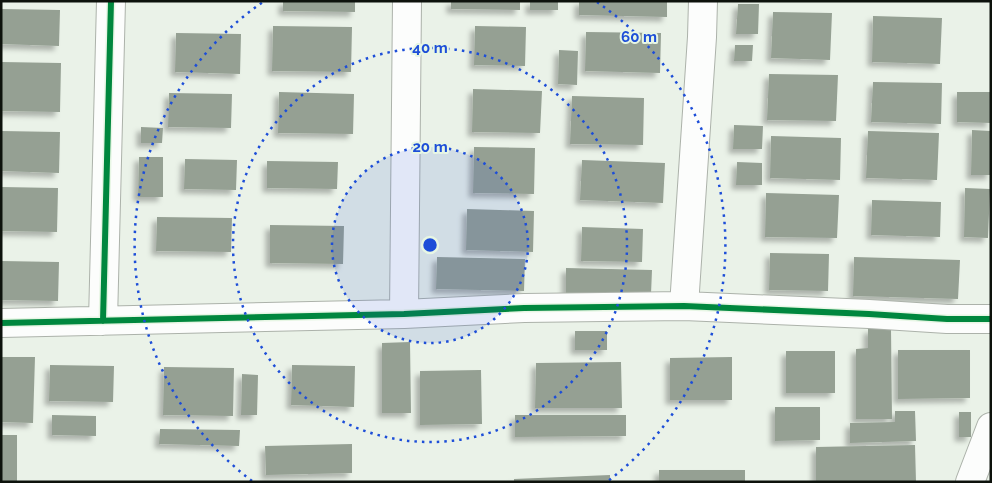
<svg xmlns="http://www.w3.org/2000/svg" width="992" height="483" font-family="Raleway,sans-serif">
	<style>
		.building { fill: #95a093; filter: url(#shadow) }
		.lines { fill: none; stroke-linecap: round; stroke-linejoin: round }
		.street-casing { stroke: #acb2aa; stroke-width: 30 }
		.street { stroke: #fcfdfc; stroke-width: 28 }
		.cycleway-casing { stroke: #e7f6e4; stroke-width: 9 }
		.cycleway { stroke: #00873e; stroke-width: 6 }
		.ring { fill: none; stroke: #1d4ed8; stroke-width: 2.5; stroke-dasharray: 2.5 5 }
		.centre { fill: #1d4ed8; stroke: #e7f6e4; stroke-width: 2.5 }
		.ring-label { font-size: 15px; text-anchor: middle; font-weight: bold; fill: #1d4ed8; stroke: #e7f6e4; stroke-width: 4; stroke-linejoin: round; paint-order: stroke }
	</style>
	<defs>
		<filter id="shadow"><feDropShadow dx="-4.5" dy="4.5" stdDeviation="2.5" flood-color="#0004"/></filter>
	</defs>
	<rect width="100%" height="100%" fill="#eaf2e8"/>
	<!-- building -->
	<path class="building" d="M 283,1 L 355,1 L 355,12 L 283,11 Z
		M 451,1 L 520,1 L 520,10 L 451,9 Z
		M 530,1 L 558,1 L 558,10 L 530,10 Z
		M 579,1 L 667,1 L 667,17 L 579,15 Z
		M 738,4 L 759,4 L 758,34 L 736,34 Z
		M 1,9 L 60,10 L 59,46 L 1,44 Z
		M 773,12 L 832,13 L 830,60 L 771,58 Z
		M 873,16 L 942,18 L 940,64 L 872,62 Z
		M 273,26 L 352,27 L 351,72 L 272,71 Z
		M 475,26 L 526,27 L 525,66 L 474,65 Z
		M 586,32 L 661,33 L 660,73 L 585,71 Z
		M 176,33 L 241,34 L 240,74 L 175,72 Z
		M 735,45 L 753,45 L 752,61 L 734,61 Z
		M 559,50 L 578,51 L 577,85 L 558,84 Z
		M 1,62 L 61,63 L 60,112 L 1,111 Z
		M 769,74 L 838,75 L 836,121 L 767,120 Z
		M 873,82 L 942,83 L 941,124 L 871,122 Z
		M 473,89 L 542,91 L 540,133 L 472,132 Z
		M 279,92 L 354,94 L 353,134 L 278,133 Z
		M 957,92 L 991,92 L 991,123 L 957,122 Z
		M 169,93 L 232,94 L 231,128 L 168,127 Z
		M 572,96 L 644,98 L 643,145 L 570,144 Z
		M 734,125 L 763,126 L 762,149 L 733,149 Z
		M 141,127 L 163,128 L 162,143 L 141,143 Z
		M 972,130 L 991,131 L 991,175 L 971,175 Z
		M 1,131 L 60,132 L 59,173 L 1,171 Z
		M 868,131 L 939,133 L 937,180 L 866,178 Z
		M 771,136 L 841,138 L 840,180 L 770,178 Z
		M 474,147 L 535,148 L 534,194 L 473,193 Z
		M 139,157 L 163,157 L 163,197 L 138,197 Z
		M 185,159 L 237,160 L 236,190 L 184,189 Z
		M 582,160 L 665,163 L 663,203 L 580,200 Z
		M 267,161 L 338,162 L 337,189 L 267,188 Z
		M 737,162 L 762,163 L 762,185 L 736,185 Z
		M 1,187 L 58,188 L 57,232 L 1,231 Z
		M 965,188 L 990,189 L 988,238 L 964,237 Z
		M 766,193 L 839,195 L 837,238 L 765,237 Z
		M 872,200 L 941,202 L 940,237 L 871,235 Z
		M 467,209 L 534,211 L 533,252 L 466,250 Z
		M 157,217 L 232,218 L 231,252 L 156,251 Z
		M 270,225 L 344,226 L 343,264 L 270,263 Z
		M 582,227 L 643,229 L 642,262 L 581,261 Z
		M 770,253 L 829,254 L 828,291 L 769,290 Z
		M 437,257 L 525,259 L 524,291 L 436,289 Z
		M 854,257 L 960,260 L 958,299 L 853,296 Z
		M 1,261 L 59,262 L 58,301 L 1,300 Z
		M 566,268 L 652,270 L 651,294 L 566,293 Z
		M 868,329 L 891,329 L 892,419 L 856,419 L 856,349 L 868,348 Z
		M 575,331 L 607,331 L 607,350 L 575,350 Z
		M 410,342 L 411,413 L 382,413 L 382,343 Z
		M 898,350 L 970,350 L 970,398 L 898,399 Z
		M 786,351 L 835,351 L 835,393 L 786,393 Z
		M 1,357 L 35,357 L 33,423 L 1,422 Z
		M 732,357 L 732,400 L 670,400 L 670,358 Z
		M 621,362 L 622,408 L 535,408 L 536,363 Z
		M 50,365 L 114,366 L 113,402 L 49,401 Z
		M 292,365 L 355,366 L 354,407 L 291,405 Z
		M 164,367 L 234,368 L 233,416 L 163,415 Z
		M 481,370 L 482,424 L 420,425 L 420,371 Z
		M 242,374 L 258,375 L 257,415 L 241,415 Z
		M 775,407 L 820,407 L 820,440 L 775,441 Z
		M 895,411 L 915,411 L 916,441 L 850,443 L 850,423 L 895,422 Z
		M 959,412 L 971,412 L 971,437 L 959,437 Z
		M 52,415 L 96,416 L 96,436 L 52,435 Z
		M 515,415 L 626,415 L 626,436 L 515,437 Z
		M 160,429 L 240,430 L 239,446 L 159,444 Z
		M 1,435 L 17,435 L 17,482 L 1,482 Z
		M 352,444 L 352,473 L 266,475 L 265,446 Z
		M 915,445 L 916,482 L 816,482 L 816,447 Z
		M 659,470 L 745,470 L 745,482 L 659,482 Z
		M 610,475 L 610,482 L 514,482 L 514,479 Z"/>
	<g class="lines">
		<defs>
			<path id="street" d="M 684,306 L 702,37 L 703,1
				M 404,314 L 407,1
				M 103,321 L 111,1
				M 1,323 L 404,314 L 524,308 L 684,306 L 869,314 L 947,319 L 991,319
				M 970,482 L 991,427"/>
		</defs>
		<!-- street casing -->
		<use href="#street" class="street-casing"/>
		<!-- street -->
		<use href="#street" class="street"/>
		<defs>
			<path id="cycleway" d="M 103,321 L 111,1
				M 1,323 L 404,314 L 524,308 L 684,306 L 869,314 L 947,319 L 991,319"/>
		</defs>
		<!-- cycleway casing -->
		<use href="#cycleway" class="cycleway-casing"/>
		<!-- cycleway -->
		<use href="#cycleway" class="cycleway"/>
	</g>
	<!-- distance rings -->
	<circle cx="430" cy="245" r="98" fill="#1d4ed8" fill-opacity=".12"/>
	<g class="ring">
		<circle cx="430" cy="245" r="98"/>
		<circle cx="430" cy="245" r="197"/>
		<path d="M252 481A295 295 0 0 1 263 2M597 2A295 295 0 0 1 608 481"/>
	</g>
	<circle cx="430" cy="245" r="8" class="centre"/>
	<g class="ring-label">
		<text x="639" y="42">60 m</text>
		<text x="430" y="53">40 m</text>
		<text x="430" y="152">20 m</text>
	</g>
	<!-- border -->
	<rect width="992" height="483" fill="none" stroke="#0d120c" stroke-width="5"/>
</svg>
